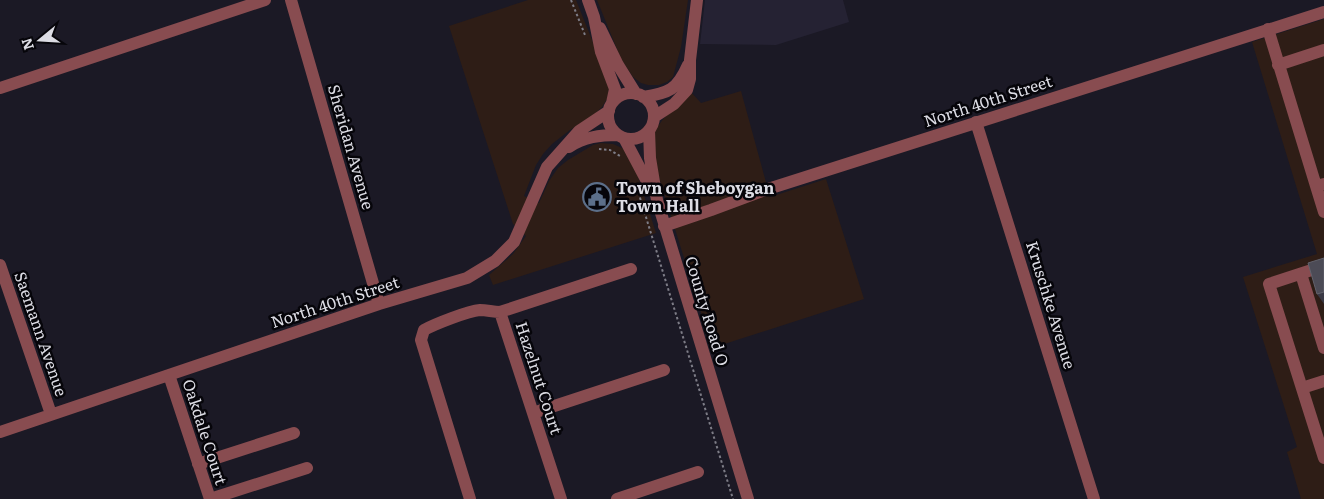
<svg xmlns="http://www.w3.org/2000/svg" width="1324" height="499" font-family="Literata,serif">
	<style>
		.commercial { fill: #2e1d16 }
		.built { fill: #252233 }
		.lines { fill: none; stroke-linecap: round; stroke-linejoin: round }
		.path { stroke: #7e7d87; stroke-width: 2; stroke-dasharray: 2.5 2.5; stroke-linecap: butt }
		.minor { stroke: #884c50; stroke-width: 12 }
		.wall { fill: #3a3945 }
		.building { fill: #4c4b56; stroke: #62626c }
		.labels { text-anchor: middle; stroke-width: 5; stroke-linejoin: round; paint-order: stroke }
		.street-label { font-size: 16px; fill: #dcdce4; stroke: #06050a }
		.poi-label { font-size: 16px; font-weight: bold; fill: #dcdce4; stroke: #06050a; text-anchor: start }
	</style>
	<rect width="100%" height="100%" fill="#1b1925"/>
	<!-- commercial -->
	<path class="commercial" d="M 528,0 L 576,0 L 610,85 L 607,99 L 602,107 L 594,115 L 570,130 L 552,144 L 543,154 L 536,165 L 524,196 L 539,203 L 549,181 L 558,168 L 568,160 L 593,145 L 601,143 L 613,144 L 622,148 L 628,154 L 636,170 L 656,233 L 493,285 L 489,275 L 513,254 L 526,236 L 513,224 L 449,26 Z
		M 597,0 L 688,0 L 681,47 L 673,77 L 667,82 L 659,85 L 648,85 L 641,83 L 633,77 L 621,59 Z
		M 1324,19 L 1324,499 L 1301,499 L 1287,452 L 1297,447 L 1243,277 L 1317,254 L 1252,42 Z
		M 690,91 L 701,103 L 741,91 L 770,197 L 826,179 L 864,299 L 712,348 L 652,155 L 655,130 L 664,118 Z"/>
	<!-- built -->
	<path class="built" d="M 705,0 L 843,0 L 849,22 L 776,45 L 700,44 Z"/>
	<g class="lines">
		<!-- path -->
		<path class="path" d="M 571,0 L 585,35
			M 599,149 L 610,150 L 620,156
			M 637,188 L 733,499"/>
		<!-- minor -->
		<path class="minor" d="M 291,0 L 379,304
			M 588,0 L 594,17 L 601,52 L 615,89 L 612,103
			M 600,28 L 618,65 L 636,94
			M 1268,29 L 1316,186 L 1324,184
			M 1278,65 L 1324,50
			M 0,88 L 265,0
			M608 116a23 23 0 1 1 46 0a23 23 0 1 1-46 0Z
			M 643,97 C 669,93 677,90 688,65
			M 654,117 L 674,104 L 687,90 L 690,79 L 690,60 L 697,0
			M 976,122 L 1094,499
			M 649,130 L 650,158 L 657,200 L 748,499
			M 624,138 L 651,189
			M 569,147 C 584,137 600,135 618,135
			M 1316,186 L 1324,212
			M 664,226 L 711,210 L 768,189 L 1324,12
			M 0,265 L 51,414
			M 1324,266 L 1269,284 L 1324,458
			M 1301,274 L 1324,348
			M 500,312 L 561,499
			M 169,375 L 210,499 L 307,468
			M 1302,388 L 1324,381
			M 533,413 L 664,370
			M 0,432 L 379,304 L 467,278 L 495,261 L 514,242 L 547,167 L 579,131 L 609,111
			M 198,464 L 294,433
			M 470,499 L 421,340 L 424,330 C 435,324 468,311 480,310 C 487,310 493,312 500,312 L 631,269
			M 617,499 L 698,472"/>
	</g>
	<!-- wall -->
	<path class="wall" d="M 1324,258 L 1324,304 L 1317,294 Z"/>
	<!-- building -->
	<path class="building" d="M 1324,258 L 1324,292 L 1317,294 L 1308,263 Z"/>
	<!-- icons -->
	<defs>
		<symbol id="civic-ring" viewBox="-11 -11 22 22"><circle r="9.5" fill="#06050a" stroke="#5c6f8a" stroke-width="1.5"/><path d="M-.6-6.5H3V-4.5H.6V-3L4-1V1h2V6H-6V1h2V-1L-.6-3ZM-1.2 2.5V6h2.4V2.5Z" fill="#5c6f8a"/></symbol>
	</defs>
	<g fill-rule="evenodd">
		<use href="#civic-ring" x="581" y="181" width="32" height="32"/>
	</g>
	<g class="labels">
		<!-- street labels -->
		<g class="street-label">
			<text transform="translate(988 101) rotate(-18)" y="6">North 40th Street</text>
			<text transform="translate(351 147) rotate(74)" y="6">Sheridan Avenue</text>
			<text transform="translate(335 302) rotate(-18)" y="6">North 40th Street</text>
			<text transform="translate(1051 305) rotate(73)" y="6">Kruschke Avenue</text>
			<text transform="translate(707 311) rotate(73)" y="6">County Road O</text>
			<text transform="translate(41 334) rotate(71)" y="6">Saemann Avenue</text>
			<text transform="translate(539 378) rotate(72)" y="6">Hazelnut Court</text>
			<text transform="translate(205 432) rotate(72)" y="6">Oakdale Court</text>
		</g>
		<!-- poi labels -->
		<g class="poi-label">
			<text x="616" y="194">Town of Sheboygan<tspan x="616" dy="18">Town Hall</tspan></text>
		</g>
	</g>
	<!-- north arrow -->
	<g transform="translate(40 40) rotate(252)" stroke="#06050a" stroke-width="4" paint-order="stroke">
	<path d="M0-4L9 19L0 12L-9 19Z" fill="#dcdce4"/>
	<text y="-8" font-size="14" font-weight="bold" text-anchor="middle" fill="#dcdce4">N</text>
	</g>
</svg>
